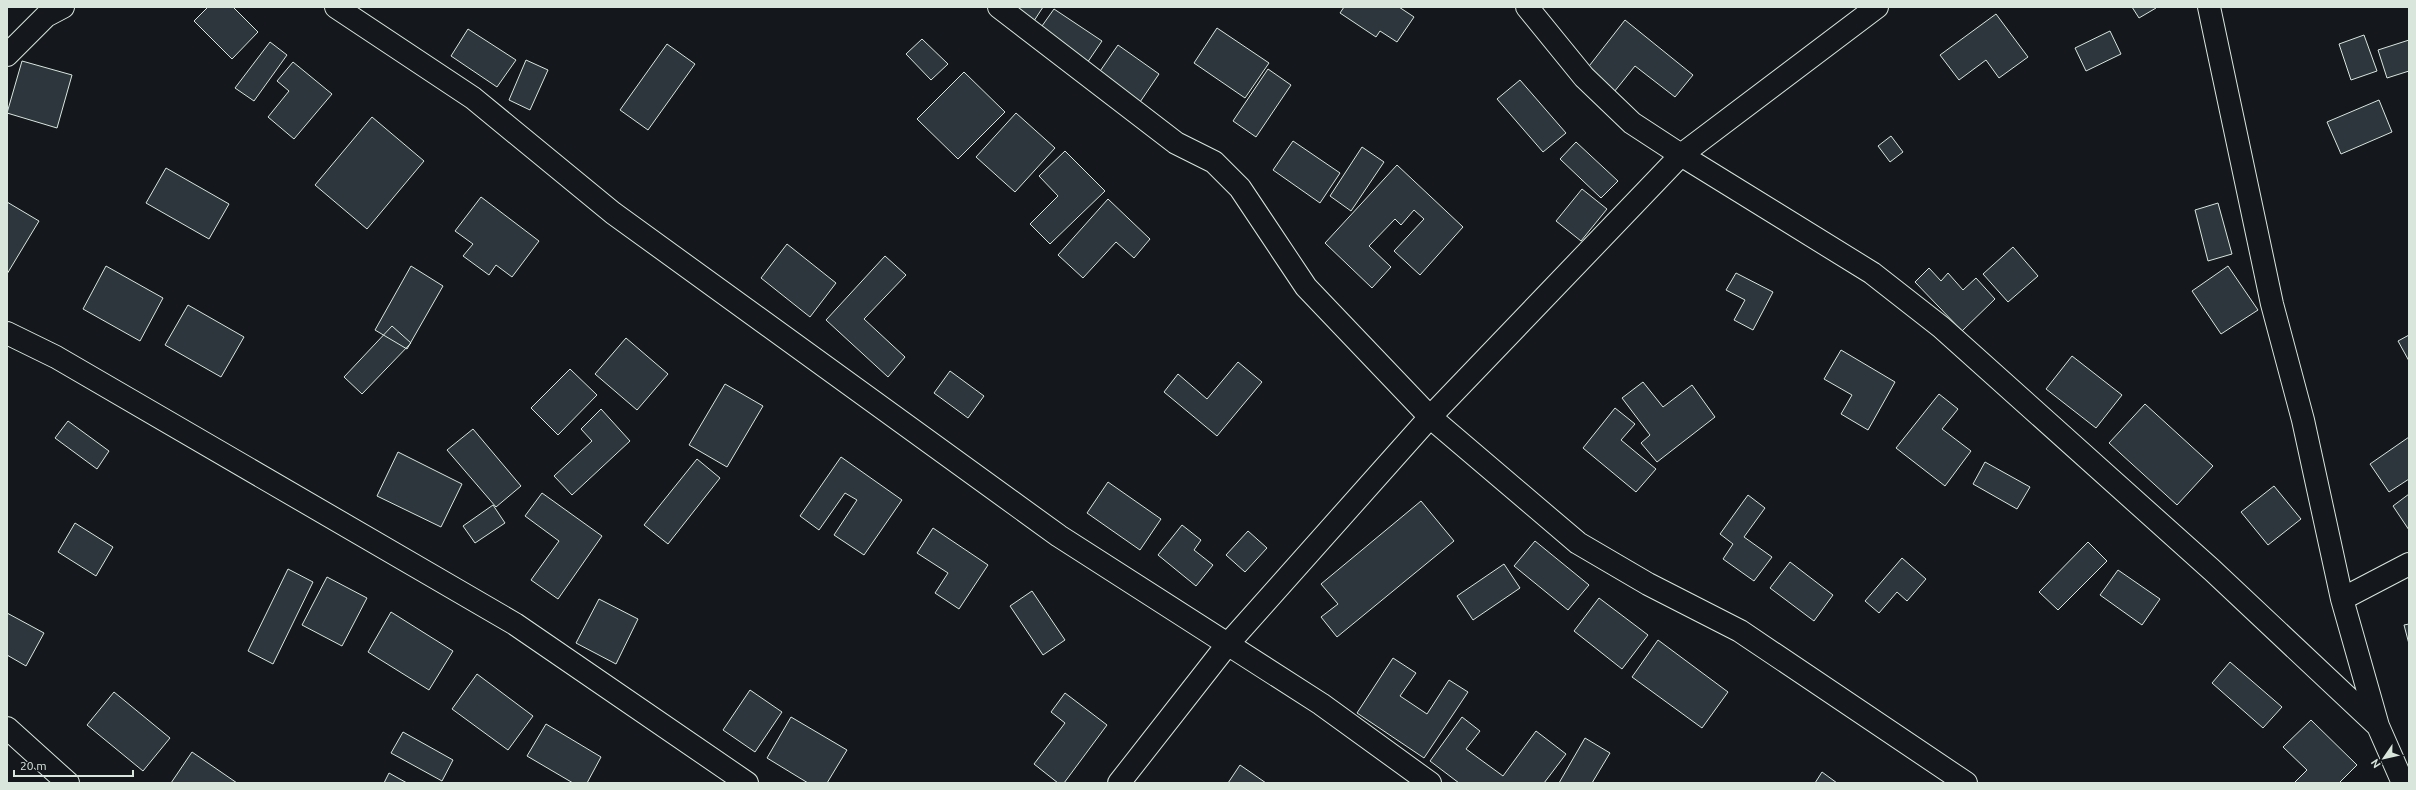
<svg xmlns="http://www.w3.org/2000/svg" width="2416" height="790" font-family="Ubuntu,sans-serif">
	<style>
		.building { fill: #2c363c; stroke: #d8e6dc }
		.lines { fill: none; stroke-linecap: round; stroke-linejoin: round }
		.minor-casing { stroke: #d8e6dc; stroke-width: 24 }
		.minor { stroke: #14181c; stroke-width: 22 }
	</style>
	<rect width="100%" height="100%" fill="#14181c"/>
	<!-- building -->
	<path class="building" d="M 208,7 L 233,7 L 258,32 L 232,59 L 194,21 Z
		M 1007,7 L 1043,7 L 1032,24 Z
		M 1344,7 L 1399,7 L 1414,17 L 1397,42 L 1380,31 L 1376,37 L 1340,13 Z
		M 2132,7 L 2155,7 L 2156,8 L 2139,18 Z
		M 1054,9 L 1102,41 L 1085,66 L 1037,33 Z
		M 1996,14 L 2028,57 L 1999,78 L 1986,60 L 1959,80 L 1940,55 Z
		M 1625,20 L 1693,75 L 1675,97 L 1635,66 L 1614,92 L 1586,70 Z
		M 1217,28 L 1269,63 L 1245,98 L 1194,63 Z
		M 468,29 L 516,60 L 497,87 L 451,56 Z
		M 2110,31 L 2121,54 L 2086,71 L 2075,48 Z
		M 2364,35 L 2377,71 L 2351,80 L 2339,44 Z
		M 922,39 L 948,64 L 931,80 L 906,54 Z
		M 2409,40 L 2409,71 L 2387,78 L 2378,50 Z
		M 270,42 L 287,55 L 254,101 L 235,88 Z
		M 667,44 L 695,64 L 648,130 L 620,110 Z
		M 1118,45 L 1159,74 L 1138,105 L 1096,77 Z
		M 526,60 L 548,70 L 530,110 L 509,100 Z
		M 22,61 L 72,75 L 57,128 L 7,113 Z
		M 293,62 L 332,94 L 294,139 L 268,117 L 289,91 L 277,81 Z
		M 1268,69 L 1291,85 L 1256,137 L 1233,121 Z
		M 964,72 L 1005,112 L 958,159 L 917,119 Z
		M 1520,80 L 1566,133 L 1543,152 L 1497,99 Z
		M 2379,100 L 2392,132 L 2341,154 L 2327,122 Z
		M 1016,113 L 1055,148 L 1015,192 L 976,157 Z
		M 372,117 L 424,161 L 367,229 L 315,185 Z
		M 1891,136 L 1903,152 L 1890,162 L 1878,146 Z
		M 1293,141 L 1340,173 L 1320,203 L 1273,170 Z
		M 1576,142 L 1618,181 L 1601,198 L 1560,159 Z
		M 1362,147 L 1384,162 L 1351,211 L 1330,196 Z
		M 1065,151 L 1105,191 L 1050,244 L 1030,224 L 1058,196 L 1039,176 Z
		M 1397,165 L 1463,227 L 1420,275 L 1394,251 L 1424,219 L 1414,210 L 1401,225 L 1395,219 L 1369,246 L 1391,267 L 1372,288 L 1325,243 Z
		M 166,168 L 229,204 L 209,239 L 146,203 Z
		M 1582,189 L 1607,209 L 1581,241 L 1556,221 Z
		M 481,197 L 539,241 L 512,277 L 496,265 L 489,275 L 463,256 L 473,244 L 455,231 Z
		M 1108,199 L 1150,239 L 1134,258 L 1116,242 L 1083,278 L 1058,255 Z
		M 7,202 L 39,221 L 7,274 Z
		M 2218,203 L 2232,254 L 2208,261 L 2195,210 Z
		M 787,244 L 836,283 L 810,317 L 761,278 Z
		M 2013,247 L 2038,276 L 2008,302 L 1983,274 Z
		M 885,256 L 906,275 L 864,319 L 905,357 L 888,377 L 826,320 Z
		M 106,266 L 163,298 L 140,341 L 83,309 Z
		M 411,266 L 443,286 L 407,349 L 375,330 Z
		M 2228,266 L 2258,310 L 2221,334 L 2192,291 Z
		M 1929,268 L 1941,281 L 1948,273 L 1963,290 L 1976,278 L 1995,299 L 1962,331 L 1915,282 Z
		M 1736,273 L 1773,292 L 1753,330 L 1734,320 L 1745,300 L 1726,290 Z
		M 188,305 L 244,337 L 221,377 L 165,345 Z
		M 392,326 L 411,343 L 362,394 L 344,377 Z
		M 2409,335 L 2409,361 L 2398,341 Z
		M 626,338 L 668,374 L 637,410 L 595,374 Z
		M 1841,350 L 1895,382 L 1868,430 L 1841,414 L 1852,395 L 1824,379 Z
		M 2072,356 L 2122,395 L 2096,428 L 2046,389 Z
		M 1238,362 L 1262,382 L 1217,436 L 1164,392 L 1178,374 L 1207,399 Z
		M 570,369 L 597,395 L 558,435 L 531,408 Z
		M 950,371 L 984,396 L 968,418 L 934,393 Z
		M 1643,382 L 1663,407 L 1692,385 L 1715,417 L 1657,462 L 1641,443 L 1650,435 L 1622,398 Z
		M 725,384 L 763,406 L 727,467 L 689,445 Z
		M 1939,394 L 1958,409 L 1942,429 L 1971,451 L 1945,486 L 1896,448 Z
		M 2145,404 L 2213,466 L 2177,505 L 2109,443 Z
		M 1615,408 L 1635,424 L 1621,440 L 1656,469 L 1636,492 L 1583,448 Z
		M 601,409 L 630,441 L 572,495 L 554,476 L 592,441 L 581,429 Z
		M 68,421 L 109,451 L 97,469 L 55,438 Z
		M 473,429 L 521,486 L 496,507 L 447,450 Z
		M 2409,437 L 2409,479 L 2389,492 L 2370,464 Z
		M 398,452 L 462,484 L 441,527 L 377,496 Z
		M 841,457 L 902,500 L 864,555 L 834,535 L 857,500 L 845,493 L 819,530 L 800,516 Z
		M 697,459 L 720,478 L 668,544 L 644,525 Z
		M 1985,462 L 2030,487 L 2017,509 L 1973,484 Z
		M 1108,482 L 1161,519 L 1140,550 L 1087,513 Z
		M 2274,486 L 2301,519 L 2268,545 L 2241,512 Z
		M 542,493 L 602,536 L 558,599 L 531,580 L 559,541 L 525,516 Z
		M 2409,494 L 2409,530 L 2393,506 Z
		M 1748,495 L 1765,508 L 1744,537 L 1772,557 L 1754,581 L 1723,559 L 1733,544 L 1720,534 Z
		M 1421,501 L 1454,541 L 1337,637 L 1321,617 L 1338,604 L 1321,584 Z
		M 493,505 L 505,523 L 475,543 L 463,526 Z
		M 75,523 L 113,547 L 96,576 L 58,552 Z
		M 1182,525 L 1201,540 L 1194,550 L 1213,565 L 1196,586 L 1158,555 Z
		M 933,528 L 988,565 L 959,609 L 935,593 L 948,573 L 917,553 Z
		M 1248,531 L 1267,548 L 1245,572 L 1226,555 Z
		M 1535,541 L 1589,585 L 1568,610 L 1514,566 Z
		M 2088,542 L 2107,561 L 2058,610 L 2039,592 Z
		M 1902,558 L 1926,579 L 1907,601 L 1897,592 L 1879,613 L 1865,601 Z
		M 1790,562 L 1833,595 L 1814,621 L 1770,588 Z
		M 1504,564 L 1520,588 L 1473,620 L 1457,596 Z
		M 288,569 L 313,582 L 273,664 L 248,651 Z
		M 2118,570 L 2160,599 L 2142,625 L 2100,595 Z
		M 327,577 L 367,598 L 342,646 L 302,625 Z
		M 1032,591 L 1065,640 L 1043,655 L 1010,606 Z
		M 1599,598 L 1648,635 L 1622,669 L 1574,631 Z
		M 599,599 L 638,619 L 616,664 L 576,643 Z
		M 391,612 L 453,651 L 429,690 L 368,652 Z
		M 7,613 L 44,633 L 26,666 L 7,655 Z
		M 2409,624 L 2409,644 L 2404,625 Z
		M 1658,640 L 1728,692 L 1702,728 L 1632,677 Z
		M 1393,658 L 1416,673 L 1400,696 L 1427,714 L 1449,680 L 1468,692 L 1424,758 L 1357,713 Z
		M 2230,662 L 2282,707 L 2263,728 L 2212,683 Z
		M 477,674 L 533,716 L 508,750 L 452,709 Z
		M 750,690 L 782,712 L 755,752 L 723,730 Z
		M 114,692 L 170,738 L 143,771 L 87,725 Z
		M 1065,693 L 1107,725 L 1064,783 L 1058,783 L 1034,764 L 1065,723 L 1051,712 Z
		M 791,717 L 847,750 L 827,783 L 808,783 L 767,758 Z
		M 1462,717 L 1480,731 L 1466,749 L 1503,776 L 1536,731 L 1566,754 L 1544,783 L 1459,783 L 1430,761 Z
		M 2311,720 L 2357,765 L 2339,783 L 2294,783 L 2307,770 L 2283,747 Z
		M 546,724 L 601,757 L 587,783 L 573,783 L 527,756 Z
		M 403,732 L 453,760 L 442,781 L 391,753 Z
		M 1585,738 L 1610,753 L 1592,783 L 1559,783 Z
		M 192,752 L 237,783 L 171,783 Z
		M 1240,765 L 1266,783 L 1228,783 Z
		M 1822,772 L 1837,783 L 1815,783 Z
		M 389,773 L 407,783 L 384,783 Z"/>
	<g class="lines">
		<defs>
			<path id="minor" d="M 336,7 L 473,98 L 613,213 L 1059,536 L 1321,704 L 1430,783
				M 999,7 L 1176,143 L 1214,162 L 1240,188 L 1306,287 L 1430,417 L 1578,543 L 1648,584 L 1740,631 L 1966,783
				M 1527,7 L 1584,77 L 1632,123 L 1681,155 L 1872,273 L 1941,327 L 2212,570 L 2378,726
				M 2209,7 L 2272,304 L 2303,420 L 2342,599 L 2378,726 L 2403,783
				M 7,55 L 46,16 L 63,7
				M 7,333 L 56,357 L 515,624 L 747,783
				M 2342,599 L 2409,564
				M 7,728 L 68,783
				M 1119,783 L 1227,645 L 1430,417 L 1681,155 L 1877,7"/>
		</defs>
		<!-- minor casing -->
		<use href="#minor" class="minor-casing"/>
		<!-- minor -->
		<use href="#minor" class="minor"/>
	</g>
	<!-- border -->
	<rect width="2416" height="790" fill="none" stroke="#d8e6dc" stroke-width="16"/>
	<!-- north arrow -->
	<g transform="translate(2384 758) rotate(236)" stroke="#14181c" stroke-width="3" paint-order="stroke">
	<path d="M0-3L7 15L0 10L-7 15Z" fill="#d8e6dc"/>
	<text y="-6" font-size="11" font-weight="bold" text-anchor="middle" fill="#d8e6dc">N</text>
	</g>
	<!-- scale -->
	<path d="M14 770v6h119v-6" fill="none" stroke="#d8e6dc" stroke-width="2"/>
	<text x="20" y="770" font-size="12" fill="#d8e6dc" stroke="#14181c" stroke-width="3" paint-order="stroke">20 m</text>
</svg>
